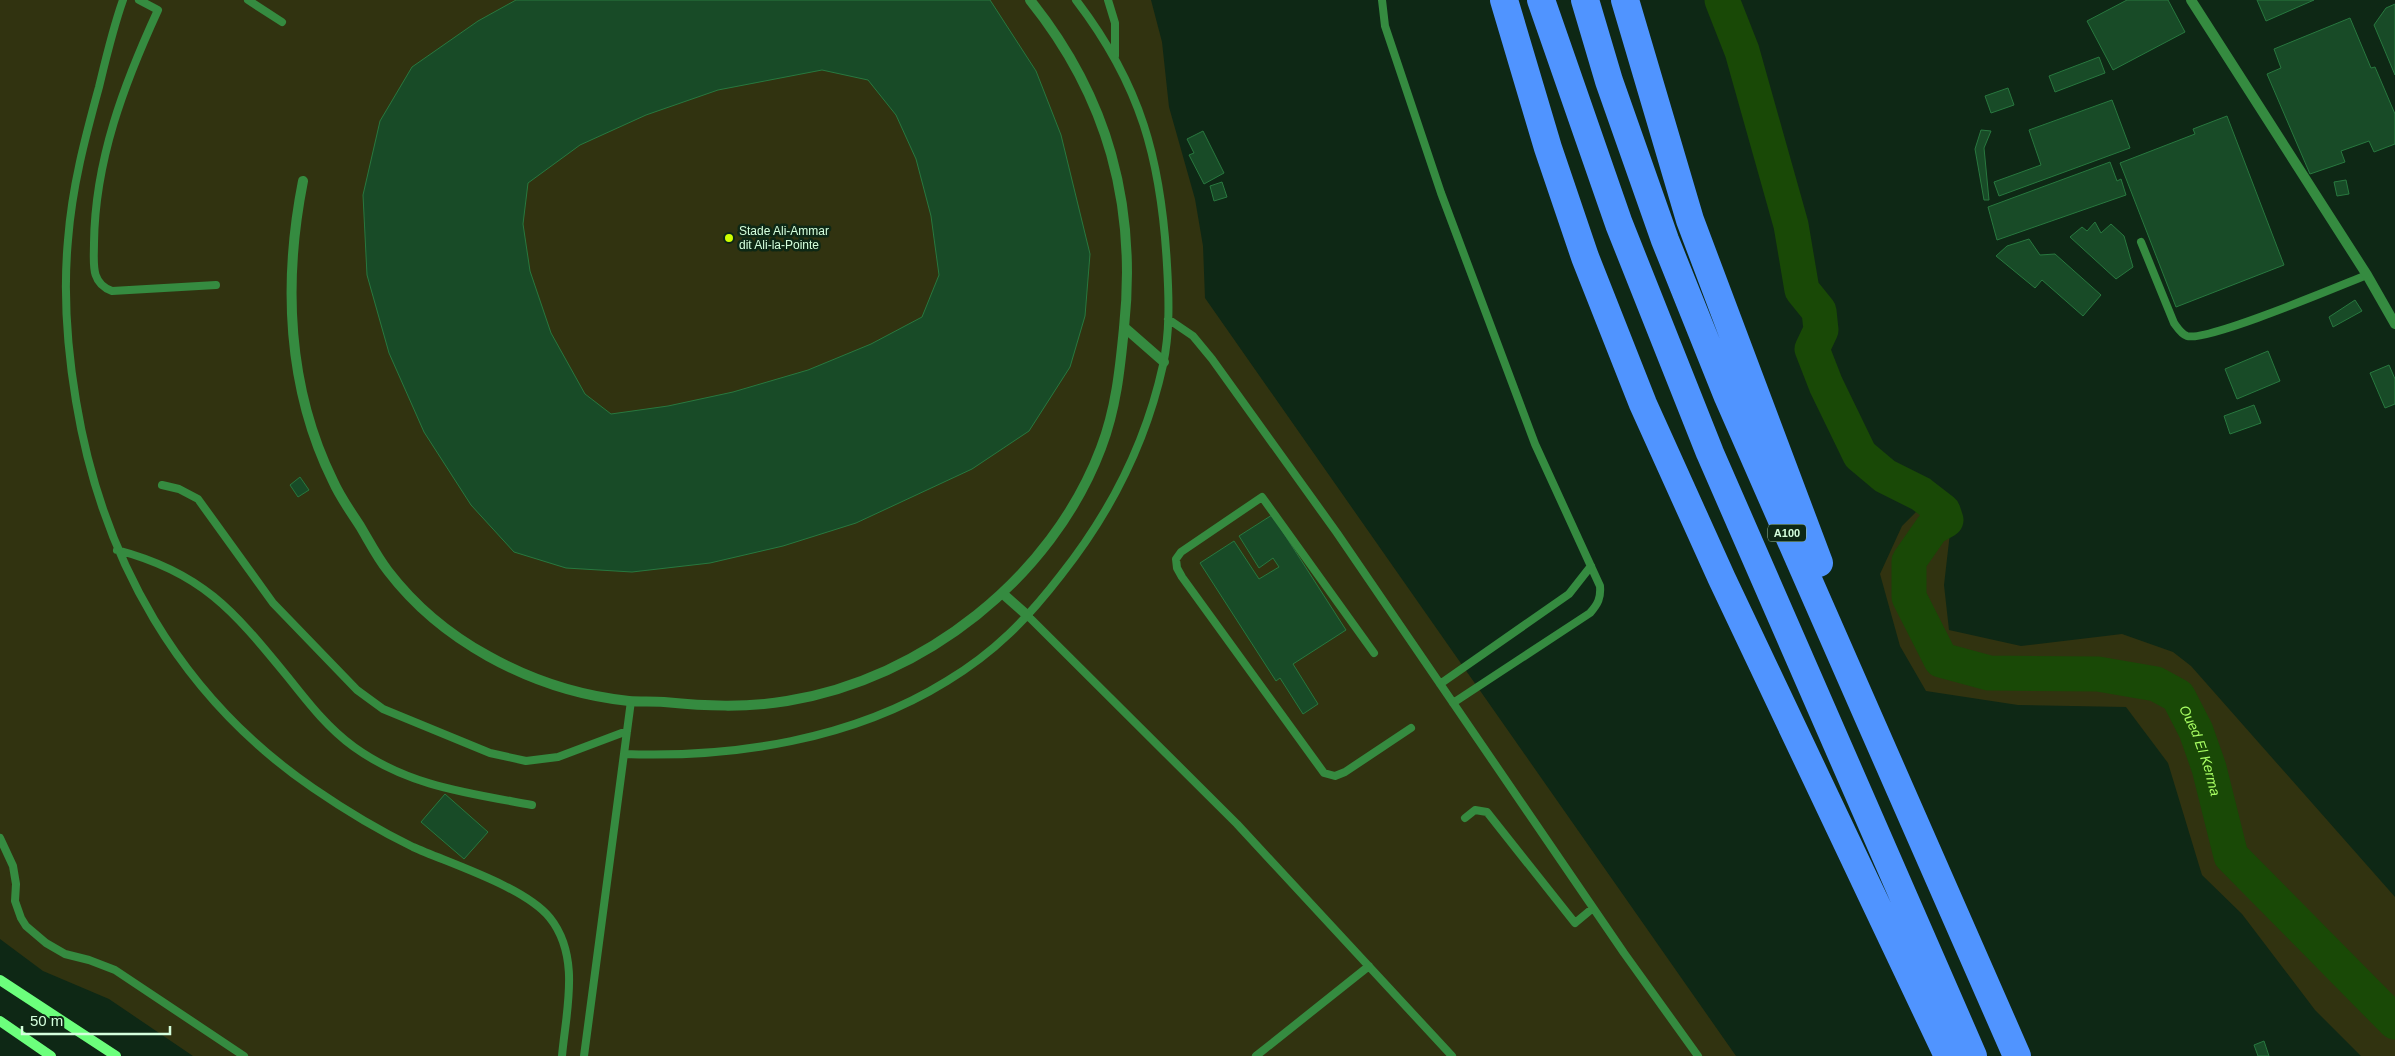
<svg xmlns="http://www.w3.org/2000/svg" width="2395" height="1056" font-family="Arial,sans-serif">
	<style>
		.green { fill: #313310 }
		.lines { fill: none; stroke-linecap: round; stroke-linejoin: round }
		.river { stroke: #194906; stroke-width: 35 }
		.building { fill: #184b27; stroke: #28783f; fill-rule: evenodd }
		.lane { stroke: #358b40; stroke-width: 8 }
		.street { stroke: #358b40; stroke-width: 10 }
		.secondary { stroke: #6cff7c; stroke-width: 10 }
		.highway { stroke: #5094ff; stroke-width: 28 }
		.poi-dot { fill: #cfff01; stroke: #0e2815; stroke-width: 2 }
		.labels { text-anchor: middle; stroke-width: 5; stroke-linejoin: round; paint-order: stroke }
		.shield { fill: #0e2815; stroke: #99bea1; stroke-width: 1 }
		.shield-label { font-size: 11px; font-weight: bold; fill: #d5ffdd }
		.poi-label { font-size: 12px; fill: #d5ffdd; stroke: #0e2815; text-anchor: start }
		.water-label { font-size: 14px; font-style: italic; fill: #a9ff63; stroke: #0e2815 }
	</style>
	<rect width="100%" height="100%" fill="#0e2815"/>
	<!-- green -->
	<path class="green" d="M 0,0 L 1151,0 L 1162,42 L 1169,107 L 1195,199 L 1203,246 L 1205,298 L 1736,1056 L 193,1056 L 109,999 L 43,971 L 0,939 Z
		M 1916,512 L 1951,524 L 1944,585 L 1949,630 L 2021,646 L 2122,634 L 2173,652 L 2191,666 L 2395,897 L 2395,1056 L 2361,1056 L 2315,1010 L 2242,914 L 2202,875 L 2168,763 L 2126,707 L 2018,705 L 1926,691 L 1900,646 L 1880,574 L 1902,526 Z"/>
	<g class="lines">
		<!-- river -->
		<path class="river" id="s1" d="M 1722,0 L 1742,51 L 1791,225 L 1802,290 L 1819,311 L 1821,330 L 1812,349 L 1826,385 L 1860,455 L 1885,476 L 1921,494 L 1943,511 L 1946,520 L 1932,528 L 1909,561 L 1909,597 L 1941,660 L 1989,673 L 2098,674 L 2156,684 L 2178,696 L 2196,731 L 2209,768 L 2231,856 L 2395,1022"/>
	</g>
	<!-- building -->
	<path class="building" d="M 516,0 L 990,0 L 1036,71 L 1061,135 L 1090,254 L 1085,316 L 1070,367 L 1029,431 L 972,469 L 856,523 L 783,546 L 710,563 L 632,572 L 566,568 L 514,552 L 471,505 L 424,432 L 389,353 L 367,275 L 363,195 L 380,121 L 412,67 L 478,21 ZM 822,70 L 868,80 L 896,115 L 916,159 L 931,216 L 939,275 L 922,317 L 871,344 L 808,370 L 733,392 L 668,406 L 611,414 L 585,394 L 551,333 L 530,271 L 523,224 L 528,183 L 580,145 L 646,115 L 718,90 Z
		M 2127,0 L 2168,0 L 2185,32 L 2113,70 L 2087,21 Z
		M 2257,0 L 2314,0 L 2266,21 Z
		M 2395,4 L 2395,75 L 2374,25 L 2386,8 Z
		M 2350,18 L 2371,68 L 2375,67 L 2395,114 L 2395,144 L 2374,152 L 2369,141 L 2341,151 L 2345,162 L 2310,174 L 2267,74 L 2281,68 L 2274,49 Z
		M 2099,57 L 2105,73 L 2055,92 L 2049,76 Z
		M 2008,88 L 2014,105 L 1991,113 L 1985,96 Z
		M 2112,100 L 2130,148 L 1999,196 L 1994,182 L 2041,165 L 2029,130 Z
		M 2227,116 L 2284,265 L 2176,307 L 2120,163 L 2195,134 L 2193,129 Z
		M 1981,130 L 1991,131 L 1984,148 L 1989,200 L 1984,200 L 1975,149 Z
		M 1203,131 L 1224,173 L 1204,184 L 1189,155 L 1194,153 L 1187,139 Z
		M 2110,162 L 2117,181 L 2121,179 L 2126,195 L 1997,240 L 1988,207 Z
		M 2346,180 L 2349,194 L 2337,196 L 2334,182 Z
		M 1222,182 L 1227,197 L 1214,201 L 1210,186 Z
		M 2095,222 L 2101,233 L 2111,224 L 2124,236 L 2133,267 L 2116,279 L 2070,237 L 2082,227 L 2087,231 Z
		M 2029,239 L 2040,255 L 2055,254 L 2101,295 L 2083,316 L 2042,280 L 2035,288 L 1996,256 L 2007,246 Z
		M 2355,300 L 2362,311 L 2333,327 L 2329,317 Z
		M 2268,351 L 2280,381 L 2237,399 L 2225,369 Z
		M 2389,365 L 2395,379 L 2395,404 L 2385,408 L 2370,373 Z
		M 2254,405 L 2261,423 L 2230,434 L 2224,416 Z
		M 300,477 L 309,490 L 298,497 L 290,485 Z
		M 1272,515 L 1346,630 L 1293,664 L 1318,704 L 1303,714 L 1280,678 L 1276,681 L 1200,563 L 1234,541 L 1259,579 L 1279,567 L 1273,558 L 1259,568 L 1239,536 Z
		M 445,794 L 488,832 L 464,859 L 421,822 Z
		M 2264,1041 L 2269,1056 L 2258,1056 L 2254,1045 Z"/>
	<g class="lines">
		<!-- lane -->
		<path class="lane" d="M 123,0 C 113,28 106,58 99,87 C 85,138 72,187 68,240 C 63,294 67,347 76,401 C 102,559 179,696 313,788 C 345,810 378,830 413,847 C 451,864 525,887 550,918 C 581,957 566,1011 562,1056
			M 139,0 L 158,10 C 124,84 95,160 94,243 C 94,263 90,283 112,291 L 216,285
			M 248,0 L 282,22
			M 1108,0 L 1115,23 L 1115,56
			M 1382,0 L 1385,26 L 1441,193 L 1535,444 L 1600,586 C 1601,598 1598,604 1590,613 L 1453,703
			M 2141,242 L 2174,323 C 2177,327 2181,334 2187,336 C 2207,342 2339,286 2367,275
			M 1168,319 L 1193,336 L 1212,359 L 1337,533 L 1624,953 L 1698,1056
			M 162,485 L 179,489 L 198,499 L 273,603 L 357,690 L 383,709 L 490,753 L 526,761 L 558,757 L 627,731
			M 117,550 C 205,573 236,614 291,681 C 310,705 329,729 354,747 C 408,786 467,793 532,805
			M 1028,616 L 1237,824 L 1452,1056
			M 1374,653 L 1262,497 L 1181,552 L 1176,559 L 1177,568 L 1182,577 L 1324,773 L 1335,776 L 1345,772 L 1411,728
			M 1440,684 L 1569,594 L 1591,566
			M 624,754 C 734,758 852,740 947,681 C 995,652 1027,619 1061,575 C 1110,513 1146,443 1163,365 C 1170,333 1169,298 1167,265 C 1161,159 1141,85 1076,0
			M 1465,818 L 1475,810 L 1487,812 L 1575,923 L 1593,908
			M 0,838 L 13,866 L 16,884 L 15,901 L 21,918 L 26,926 L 46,943 L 65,954 L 89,960 L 115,970 L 244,1056
			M 584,1056 L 631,701
			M 1256,1056 L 1369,966"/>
		<!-- street -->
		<path class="street" d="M 2191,0 L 2367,275 L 2395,324
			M 303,181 C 283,282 287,388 333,481 C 340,497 351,512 360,526 C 369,541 377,557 388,571 C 414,605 450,635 488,656 C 531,680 580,696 629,701 C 641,702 652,701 664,702 C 705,706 745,708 787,701 C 923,679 1052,578 1101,448 C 1116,409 1120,369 1124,328 C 1137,205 1108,97 1030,0
			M 1124,327 L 1164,362
			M 1002,593 L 1028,616"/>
		<!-- secondary -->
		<path class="secondary" d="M 0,980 L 116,1056
			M 0,1021 L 51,1056"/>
		<!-- highway -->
		<path class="highway" d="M 1504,0 L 1548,148 L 1585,257 L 1643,404 L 1722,579 L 1948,1056
			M 1541,0 L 1619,224 L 1710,453 L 1973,1056
			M 1585,0 L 1609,81 L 1665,240 L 1728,397 L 2017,1056
			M 1625,0 L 1690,220 L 1819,563"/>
	</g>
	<!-- markers -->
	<circle class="poi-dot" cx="729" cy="238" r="5"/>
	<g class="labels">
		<!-- shield labels -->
		<rect class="shield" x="1768" y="524.5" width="38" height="17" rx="4"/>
		<g class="shield-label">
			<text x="1787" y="537">A100</text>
		</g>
		<!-- poi labels -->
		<g class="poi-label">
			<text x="739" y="235">Stade Ali-Ammar<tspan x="739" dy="14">dit Ali-la-Pointe</tspan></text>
		</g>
		<!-- water labels -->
		<g class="water-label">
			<text dy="5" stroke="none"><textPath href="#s1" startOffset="1060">Oued El Kerma</textPath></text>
		</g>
	</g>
	<!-- scale -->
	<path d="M22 1026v8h148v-8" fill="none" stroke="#d5ffdd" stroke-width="2.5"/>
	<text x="30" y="1026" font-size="15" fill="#d5ffdd" stroke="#0e2815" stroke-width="4" paint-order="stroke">50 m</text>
</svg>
